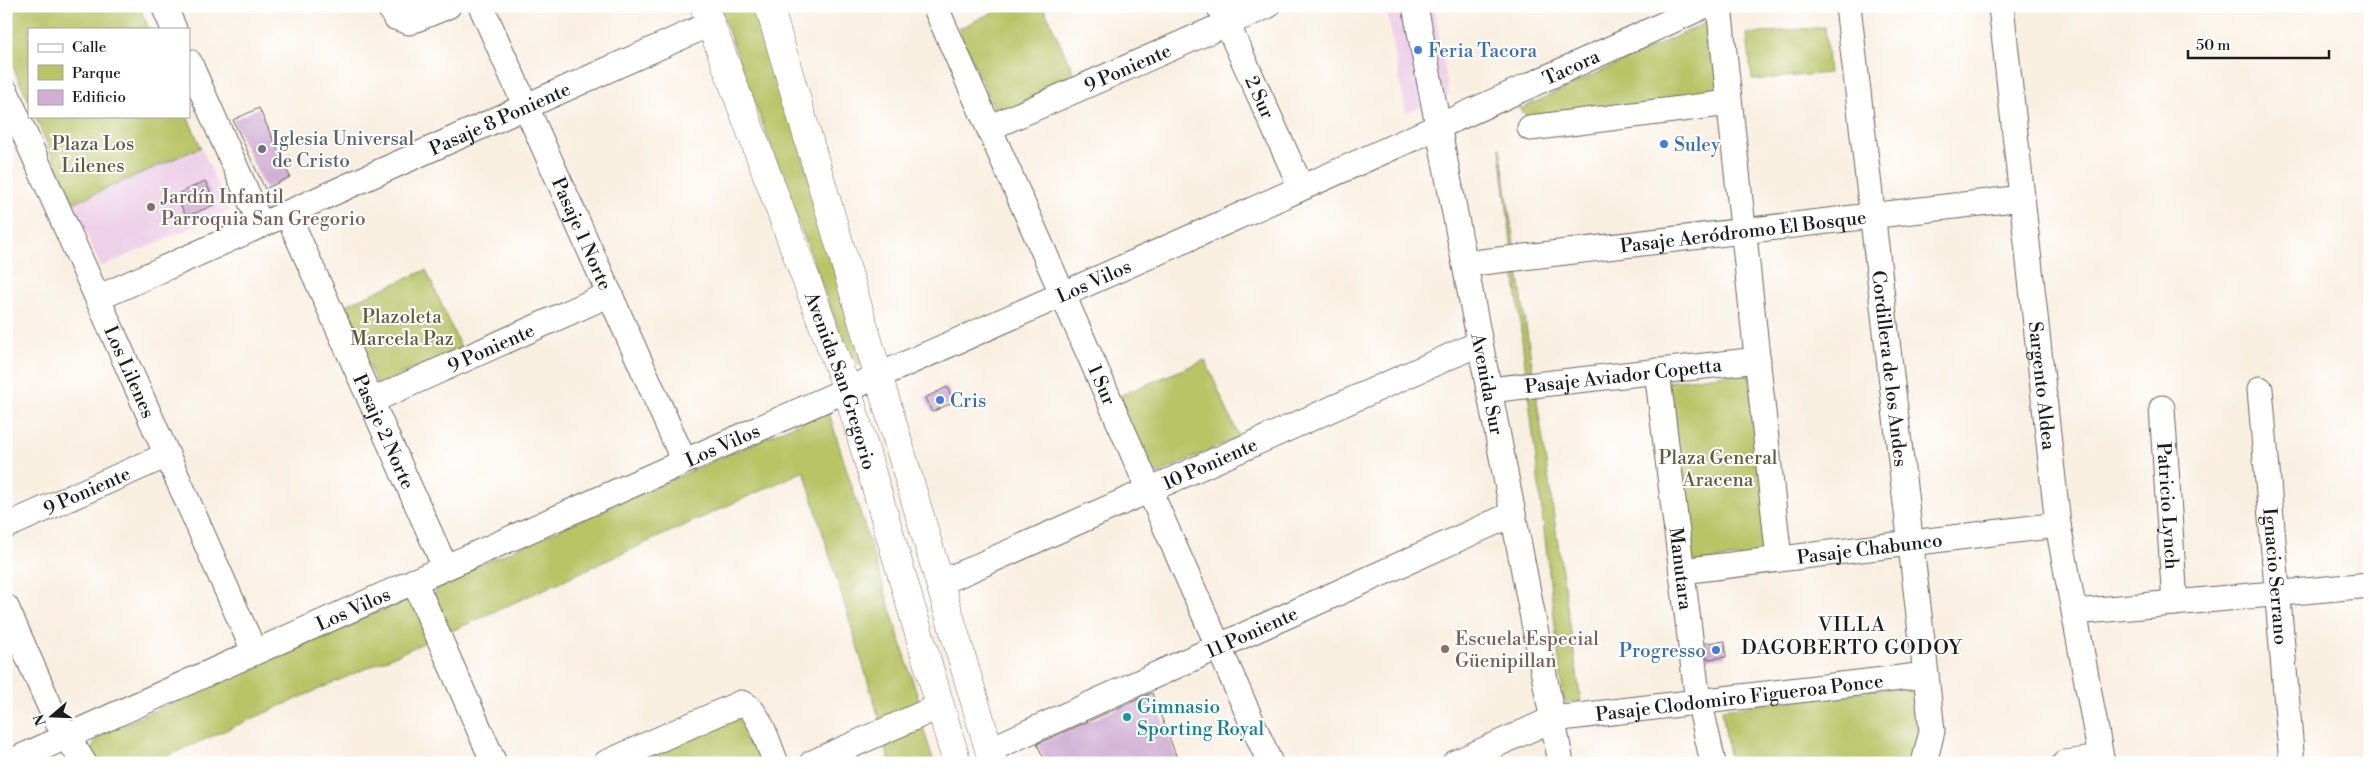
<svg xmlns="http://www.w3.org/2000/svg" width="2376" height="769" font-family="'Libre Bodoni',serif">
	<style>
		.built { fill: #eed0e8 }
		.green { fill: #b8c466; stroke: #6a7041 }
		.building { fill: #d1afd4 }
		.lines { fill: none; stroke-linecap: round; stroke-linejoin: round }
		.minor-casing { stroke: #696661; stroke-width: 27 }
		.major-casing { stroke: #696661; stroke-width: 29 }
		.minor { stroke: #fff; stroke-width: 25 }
		.major { stroke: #fff; stroke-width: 28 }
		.shop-dot { fill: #3f7fe0; stroke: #fff; stroke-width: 2 }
		.worship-dot { fill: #6b7280; stroke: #fff; stroke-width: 2 }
		.education-dot { fill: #8d6e63; stroke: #fff; stroke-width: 2 }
		.culture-dot { fill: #0f9aa8; stroke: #fff; stroke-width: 2 }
		.labels { text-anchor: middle; stroke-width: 4; stroke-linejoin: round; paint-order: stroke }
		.shop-label { font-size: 19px; fill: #366cbe; stroke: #fff; text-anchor: start }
		.street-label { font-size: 19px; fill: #1c1c1c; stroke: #fff }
		.worship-label { font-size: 19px; fill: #5b616d; stroke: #fff; text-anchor: start }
		.park-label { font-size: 19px; fill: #5a5f3a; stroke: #fff }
		.education-label { font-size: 19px; fill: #785e54; stroke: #fff; text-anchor: start }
		.culture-label { font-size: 19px; fill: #0d838f; stroke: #fff; text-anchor: start }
		.neighbourhood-label { font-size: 20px; letter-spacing: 1px; fill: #1c1c1c; stroke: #fff }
	</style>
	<rect width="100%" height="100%" fill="#fff"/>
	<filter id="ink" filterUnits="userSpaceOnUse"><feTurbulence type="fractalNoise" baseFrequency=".02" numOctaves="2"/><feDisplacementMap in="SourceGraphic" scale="10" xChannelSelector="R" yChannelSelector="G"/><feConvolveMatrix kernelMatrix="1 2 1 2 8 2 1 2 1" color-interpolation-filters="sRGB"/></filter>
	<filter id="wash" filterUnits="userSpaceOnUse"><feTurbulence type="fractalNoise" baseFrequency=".0096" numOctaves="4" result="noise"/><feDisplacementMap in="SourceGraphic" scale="20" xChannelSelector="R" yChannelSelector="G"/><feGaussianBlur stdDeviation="1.12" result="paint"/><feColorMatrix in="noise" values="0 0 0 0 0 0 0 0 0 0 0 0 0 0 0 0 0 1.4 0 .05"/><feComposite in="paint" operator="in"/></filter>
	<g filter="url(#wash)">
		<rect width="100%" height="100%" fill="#f9efe1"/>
		<!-- built -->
		<path class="built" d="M 1386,6 L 1434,6 L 1449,95 L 1406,113 Z
			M 201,147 L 229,211 L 101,267 L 73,203 Z"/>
		<!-- green -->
		<path class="green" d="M 6,6 L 139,6 L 149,29 L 29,29 L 29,102 L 13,67 L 6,61 Z
			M 719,6 L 760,6 L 862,364 L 859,365 L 848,356 Z
			M 1006,6 L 1043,6 L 1076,78 L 1002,113 L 995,110 L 958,29 Z
			M 1705,23 L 1711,27 L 1720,100 L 1530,120 L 1520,109 Z
			M 1825,27 L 1829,73 L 1752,80 L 1747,34 Z
			M 35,116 L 187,116 L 201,147 L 73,203 Z
			M 1500,148 L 1581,701 L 1564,703 Z
			M 426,270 L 461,348 L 377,385 L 343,306 Z
			M 1205,360 L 1239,437 L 1157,474 L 1151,470 L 1119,396 Z
			M 1749,371 L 1770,554 L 1688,563 L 1667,382 Z
			M 828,410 L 920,704 L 880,721 L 804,471 L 447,633 L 434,600 L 436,590 L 448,579 Z
			M 406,600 L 411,601 L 433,639 L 151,763 L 96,763 C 91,752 91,743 101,735 L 261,661 Z
			M 1917,684 L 1921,731 L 1914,763 L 1730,763 L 1722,709 Z
			M 744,712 L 766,763 L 642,763 L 640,756 Z
			M 922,724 L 934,763 L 890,763 L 884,742 Z"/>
		<g id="blocks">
			<!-- building -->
			<path class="building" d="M 259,108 L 290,177 L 265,189 L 233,120 Z
				M 205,181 L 216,204 L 186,217 L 176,195 Z
				M 947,387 L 954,402 L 932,412 L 925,398 Z
				M 1725,641 L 1726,657 L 1707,659 L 1705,643 Z
				M 1152,693 L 1179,763 L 1046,763 L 1037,744 Z"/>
		</g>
	</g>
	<g filter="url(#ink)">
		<use href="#blocks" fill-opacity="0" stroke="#696661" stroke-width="1"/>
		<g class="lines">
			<defs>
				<g id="minor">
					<path d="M 164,6 L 174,29"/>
					<path d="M 389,6 L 395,17 L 409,22 L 448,6"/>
					<path id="s1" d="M 481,6 L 684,461"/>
					<path id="s2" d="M 935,6 L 1270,763"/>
					<path id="s3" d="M 1219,6 L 1301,187"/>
					<path id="s4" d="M 1415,6 L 1561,763"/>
					<path d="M 1719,6 L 1779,559"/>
					<path id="s5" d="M 1848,6 L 1926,675 L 1932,731 L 1924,763"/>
					<path id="s6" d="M 2001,6 L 2058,525 L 2102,763"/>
					<path d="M 189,62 L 261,225"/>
					<path id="s7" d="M 6,92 L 254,651"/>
					<path id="s8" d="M 989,128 L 1267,6"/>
					<path d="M 1530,128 L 1729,103"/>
					<path id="s9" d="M 287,213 L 445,567"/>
					<path id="s10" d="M 1465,264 L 2022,198"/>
					<path id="s11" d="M 98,298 L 710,24"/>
					<path id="s12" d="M 1657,371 L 1696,686 L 1713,763"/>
					<path id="s13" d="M 2260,389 L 2292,763"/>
					<path id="s14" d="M 1489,390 L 1758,360"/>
					<path id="s15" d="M 371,401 L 610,294"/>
					<path id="s16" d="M 2162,408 L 2175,603"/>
					<path id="s17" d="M 6,526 L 167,455"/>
					<path id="s18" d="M 1682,571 L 2058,525"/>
					<path d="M 414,581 L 494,763"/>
					<path id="s19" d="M 940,583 L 1480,343"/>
					<path d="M 6,607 L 55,718 L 84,763"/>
					<path d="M 2075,612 L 2370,585"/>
					<path id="s20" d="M 989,750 L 1513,514"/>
					<path id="s21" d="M 8,763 C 572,508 1141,264 1704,6"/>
					<path d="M 606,763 L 741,703 C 758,706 769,747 776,763"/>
					<path d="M 812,763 L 940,706"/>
					<path id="s22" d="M 1455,763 L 1553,719 L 1926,675"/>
					<path d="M 2065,763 L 2101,758"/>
				</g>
				<g id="major">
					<path id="s23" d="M 704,6 L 847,389 L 957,763"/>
					<path d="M 769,6 L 993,763"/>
				</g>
			</defs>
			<!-- minor casing -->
			<use href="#minor" class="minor-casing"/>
			<!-- major casing -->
			<use href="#major" class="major-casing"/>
			<!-- minor -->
			<use href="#minor" class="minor"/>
			<!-- major -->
			<use href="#major" class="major"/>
		</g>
	</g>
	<!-- markers -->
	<g class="shop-dot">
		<circle cx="1418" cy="50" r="5"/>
		<circle cx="1664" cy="144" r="5"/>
		<circle cx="940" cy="400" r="5"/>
		<circle cx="1716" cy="650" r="5"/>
	</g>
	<circle class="worship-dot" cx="262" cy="149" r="5"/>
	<g class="education-dot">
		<circle cx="151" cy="207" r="5"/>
		<circle cx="1445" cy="649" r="5"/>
	</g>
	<circle class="culture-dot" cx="1127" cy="717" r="5"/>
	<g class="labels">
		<!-- shop labels -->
		<g class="shop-label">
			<text x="1428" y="57">Feria Tacora</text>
			<text x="1674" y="151">Suley</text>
			<text x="950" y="407">Cris</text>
			<text x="1706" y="657" text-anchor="end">Progresso</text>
		</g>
		<!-- street labels -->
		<g class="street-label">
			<text dy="7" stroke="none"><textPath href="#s8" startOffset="151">9 Poniente</textPath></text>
			<text dy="7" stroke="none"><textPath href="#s21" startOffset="1711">Tacora</textPath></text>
			<text dy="7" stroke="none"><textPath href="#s3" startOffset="100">2 Sur</textPath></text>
			<text dy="7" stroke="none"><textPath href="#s11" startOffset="440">Pasaje 8 Poniente</textPath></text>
			<text dy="7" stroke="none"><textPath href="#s10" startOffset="280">Pasaje Aeródromo El Bosque</textPath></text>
			<text dy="7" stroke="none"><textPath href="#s1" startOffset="249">Pasaje 1 Norte</textPath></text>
			<text dy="7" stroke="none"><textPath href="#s21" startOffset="1188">Los Vilos</textPath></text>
			<text dy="7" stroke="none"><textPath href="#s15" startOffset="131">9 Poniente</textPath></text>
			<text dy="7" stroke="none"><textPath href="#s5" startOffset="365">Cordillera de los Andes</textPath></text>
			<text dy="7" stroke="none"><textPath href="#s7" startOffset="306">Los Lilenes</textPath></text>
			<text dy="7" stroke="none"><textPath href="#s14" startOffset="135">Pasaje Aviador Copetta</textPath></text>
			<text dy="7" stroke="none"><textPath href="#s23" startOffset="399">Avenida San Gregorio</textPath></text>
			<text dy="7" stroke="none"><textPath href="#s4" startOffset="385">Avenida Sur</textPath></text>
			<text dy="7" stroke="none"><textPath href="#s2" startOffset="414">1 Sur</textPath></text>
			<text dy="7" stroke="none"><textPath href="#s6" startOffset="382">Sargento Aldea</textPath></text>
			<text dy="7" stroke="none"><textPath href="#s9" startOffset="239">Pasaje 2 Norte</textPath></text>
			<text dy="7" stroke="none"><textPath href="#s21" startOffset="782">Los Vilos</textPath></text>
			<text dy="7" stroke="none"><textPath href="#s19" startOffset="295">10 Poniente</textPath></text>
			<text dy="7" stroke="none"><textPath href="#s17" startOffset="88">9 Poniente</textPath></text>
			<text dy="7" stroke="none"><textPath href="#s16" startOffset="98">Patricio Lynch</textPath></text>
			<text dy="7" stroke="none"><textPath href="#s18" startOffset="189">Pasaje Chabunco</textPath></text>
			<text dy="7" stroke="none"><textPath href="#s12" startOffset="199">Manutara</textPath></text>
			<text dy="7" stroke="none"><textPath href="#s13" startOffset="188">Ignacio Serrano</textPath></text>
			<text dy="7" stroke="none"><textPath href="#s21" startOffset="378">Los Vilos</textPath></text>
			<text dy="7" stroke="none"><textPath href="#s20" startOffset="288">11 Poniente</textPath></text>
			<text dy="7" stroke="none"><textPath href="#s22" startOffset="295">Pasaje Clodomiro Figueroa Ponce</textPath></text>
		</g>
		<!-- worship labels -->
		<g class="worship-label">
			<text x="272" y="145">Iglesia Universal<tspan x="272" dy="22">de Cristo</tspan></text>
		</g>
		<!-- park labels -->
		<g class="park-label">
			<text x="93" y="150">Plaza Los<tspan x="93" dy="22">Lilenes</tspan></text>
			<text x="402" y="323">Plazoleta<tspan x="402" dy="22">Marcela Paz</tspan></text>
			<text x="1718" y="464">Plaza General<tspan x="1718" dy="22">Aracena</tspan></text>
		</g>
		<!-- education labels -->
		<g class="education-label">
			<text x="161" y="203">Jardín Infantil<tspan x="161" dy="22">Parroquia San Gregorio</tspan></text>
			<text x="1455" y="645">Escuela Especial<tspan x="1455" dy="22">Güenipillan</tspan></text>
		</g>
		<!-- culture labels -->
		<g class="culture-label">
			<text x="1137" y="713">Gimnasio<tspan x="1137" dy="22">Sporting Royal</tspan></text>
		</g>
		<!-- neighbourhood labels -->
		<g class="neighbourhood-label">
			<text x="1852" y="631">VILLA<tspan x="1852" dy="23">DAGOBERTO GODOY</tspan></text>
		</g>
	</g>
	<!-- margin -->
	<rect width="2376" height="769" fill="none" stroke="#fff" stroke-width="25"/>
	<!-- legend -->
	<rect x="28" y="28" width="162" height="90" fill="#ffffff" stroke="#a4a4a4"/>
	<rect x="38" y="44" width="25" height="8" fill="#ffffff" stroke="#a4a4a4"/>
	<text x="72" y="52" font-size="15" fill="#1c1c1c">Calle</text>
	<rect x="38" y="65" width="25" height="15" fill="#b8c466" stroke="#a4a4a4"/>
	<text x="72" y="78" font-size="15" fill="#1c1c1c">Parque</text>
	<rect x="38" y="90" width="25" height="15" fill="#d1afd4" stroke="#a4a4a4"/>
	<text x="72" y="102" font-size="15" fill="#1c1c1c">Edificio</text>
	<!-- north arrow -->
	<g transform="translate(52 716) rotate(251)" stroke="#ffffff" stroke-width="4" paint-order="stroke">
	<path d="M0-4L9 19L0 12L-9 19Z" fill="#1c1c1c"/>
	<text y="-8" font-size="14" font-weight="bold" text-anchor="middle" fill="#1c1c1c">N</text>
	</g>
	<!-- scale -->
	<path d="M2188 50v8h141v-8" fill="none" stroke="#1c1c1c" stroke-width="2.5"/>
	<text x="2196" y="50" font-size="15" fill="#1c1c1c" stroke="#ffffff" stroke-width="4" paint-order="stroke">50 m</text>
</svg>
